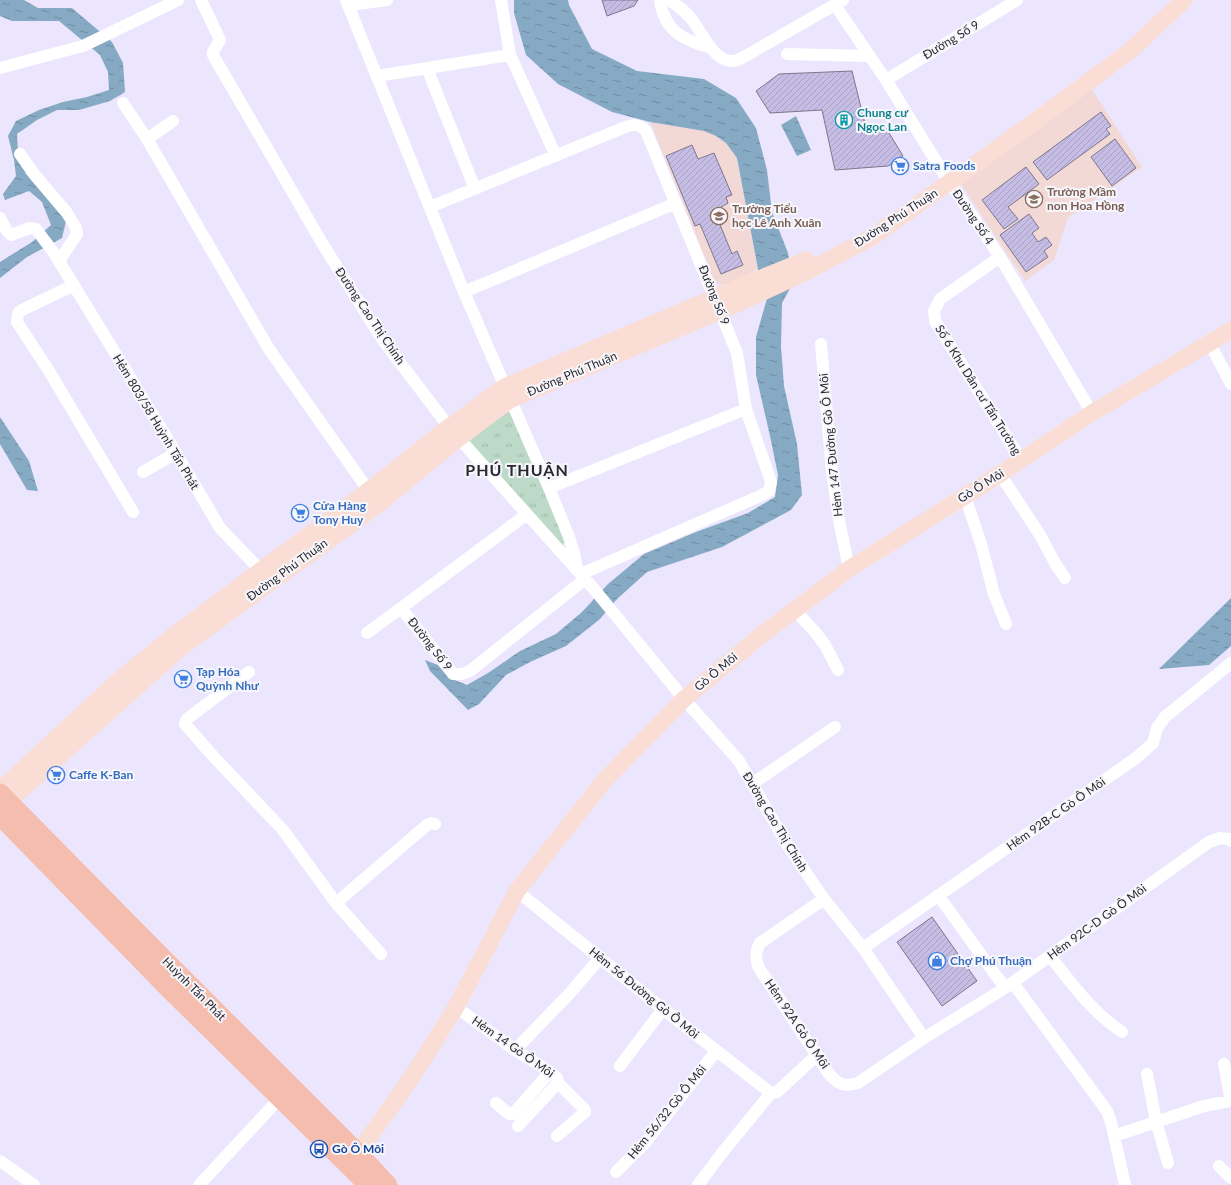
<svg xmlns="http://www.w3.org/2000/svg" width="1231" height="1185" font-family="Lato,sans-serif">
	<style>
		.education { fill: #f3d9d6 }
		.park { fill: url(#park-tufts) }
		.water { fill: url(#water-ripples) }
		.building { fill: url(#building-hatch); stroke: #7c778d }
		.lines { fill: none; stroke-linecap: round; stroke-linejoin: round }
		.street { stroke: #fff; stroke-width: 12 }
		.secondary { stroke: #faded6; stroke-width: 17 }
		.primary { stroke: #f5bdad; stroke-width: 19 }
		.labels { text-anchor: middle; stroke-width: 4; stroke-linejoin: round; paint-order: stroke }
		.street-label { font-size: 12px; fill: #2a2831; stroke: #f7f6fb }
		.culture-label { font-size: 12px; font-weight: bold; fill: #0d838f; stroke: #f7f6fb; text-anchor: start }
		.shop-label { font-size: 12px; font-weight: bold; fill: #366cbe; stroke: #f7f6fb; text-anchor: start }
		.education-label { font-size: 12px; font-weight: bold; fill: #785e54; stroke: #f7f6fb; text-anchor: start }
		.transit-label { font-size: 12px; font-weight: bold; fill: #164399; stroke: #f7f6fb; text-anchor: start }
		.district-label { font-size: 16px; font-weight: bold; letter-spacing: 1px; fill: #2a2831; stroke: #f7f6fb }
	</style>
	<defs>
		<pattern id="park-tufts" width="24" height="20" patternUnits="userSpaceOnUse"><rect width="24" height="20" fill="#bcdac7"/><path d="M3 7l-1-3M5 7V3M7 7l1-3M15 17l-1-3M17 17v-4M19 17l1-3" fill="none" stroke="#a2bbab"/></pattern>
		<pattern id="water-ripples" width="26" height="14" patternUnits="userSpaceOnUse"><rect width="26" height="14" fill="#86aac3"/><path d="M2 4q2-2 4 0t4 0M15 11q2-2 4 0t4 0" fill="none" stroke="#6e8a9f"/></pattern>
		<pattern id="building-hatch" width="6" height="6" patternUnits="userSpaceOnUse"><rect width="6" height="6" fill="#c6bde4"/><path d="M-1 1l2-2M0 6l6-6M5 7l2-2" fill="none" stroke="#aaa2c4"/></pattern>
	</defs>
	<rect width="100%" height="100%" fill="#ebe6fe"/>
	<!-- education -->
	<path class="education" d="M 1091,88 L 1142,167 L 1068,218 L 1054,260 L 1025,281 L 958,180 Z
		M 650,122 L 704,131 L 716,136 L 726,143 L 737,158 L 758,269 L 742,278 L 726,284 L 719,284 L 715,282 Z"/>
	<!-- park -->
	<path class="park" d="M 505,409 L 512,414 L 560,526 L 565,542 L 562,545 L 557,542 L 469,442 L 469,432 Z"/>
	<!-- water -->
	<path class="water" d="M 0,0 L 24,0 L 38,8 L 72,8 L 112,42 L 123,63 L 125,92 L 110,101 L 79,110 L 57,110 L 37,120 L 17,134 L 18,152 L 26,174 L 67,217 L 62,238 L 27,257 L 0,278 L 0,262 L 32,242 L 51,225 L 42,202 L 29,191 L 5,200 L 3,194 L 16,176 L 14,160 L 8,136 L 16,121 L 39,110 L 63,102 L 87,97 L 109,90 L 108,72 L 100,55 L 59,21 L 12,21 L 0,16 Z
		M 514,0 L 568,0 L 569,5 L 592,49 L 637,71 L 704,79 L 736,98 L 756,128 L 767,170 L 772,212 L 788,253 L 793,283 L 782,303 L 781,347 L 784,386 L 797,444 L 802,495 L 791,510 L 722,547 L 647,572 L 616,600 L 600,619 L 566,646 L 530,662 L 506,675 L 479,704 L 468,710 L 430,671 L 425,660 L 438,665 L 452,679 L 467,685 L 488,673 L 520,651 L 556,634 L 582,612 L 608,584 L 644,554 L 696,532 L 748,513 L 775,497 L 778,475 L 770,436 L 756,375 L 756,337 L 768,295 L 758,269 L 737,158 L 726,143 L 716,136 L 704,131 L 650,122 L 612,112 L 558,84 L 526,55 L 514,13 Z
		M 796,116 L 811,150 L 797,156 L 781,125 Z
		M 0,417 L 29,461 L 38,491 L 27,490 L 0,444 Z
		M 1231,598 L 1231,646 L 1209,665 L 1159,669 Z"/>
	<!-- building -->
	<path class="building" d="M 602,0 L 638,0 L 634,6 L 607,16 Z
		M 852,71 L 866,128 L 886,128 L 903,156 L 888,166 L 835,170 L 822,110 L 770,113 L 756,91 L 779,74 Z
		M 1101,112 L 1111,126 L 1106,129 L 1110,134 L 1047,180 L 1033,162 Z
		M 1115,139 L 1136,168 L 1112,186 L 1091,157 Z
		M 692,145 L 698,159 L 714,153 L 732,195 L 726,197 L 728,203 L 721,207 L 723,212 L 716,215 L 732,254 L 737,251 L 743,265 L 721,274 L 700,224 L 695,226 L 666,156 Z
		M 1026,167 L 1039,184 L 1008,207 L 1018,219 L 1004,229 L 982,200 Z
		M 1029,214 L 1039,228 L 1032,233 L 1038,242 L 1046,237 L 1052,245 L 1044,251 L 1048,257 L 1026,272 L 1000,235 Z
		M 932,917 L 977,981 L 942,1006 L 897,942 Z"/>
	<g class="lines">
		<!-- street -->
		<path class="street" d="M 201,0 L 220,40 L 213,52 L 213,55 L 322,243 L 382,339 L 449,427 L 594,589 L 684,699 L 739,761 L 788,846 L 824,899 L 863,948 L 924,1038
			M 346,0 L 464,292 L 549,488 L 569,537 L 574,553 L 577,569
			M 501,0 L 510,55 L 556,156
			M 660,0 C 664,31 683,40 711,48
			M 669,0 C 678,6 687,12 693,21 C 702,33 715,63 733,61 C 736,61 739,59 742,58 L 843,0
			M 349,5 L 387,0
			M 835,5 L 886,80 L 944,174 L 1000,257 L 1092,413
			M 787,54 L 869,56
			M 0,68 L 83,46 L 178,0
			M 427,68 L 475,189
			M 377,76 L 510,55
			M 886,80 L 1017,0
			M 123,103 L 147,139 L 269,349 L 373,497
			M 147,139 L 173,121
			M 20,154 L 34,174 L 67,213 L 76,228 L 77,234 L 59,261
			M 430,207 L 628,126 C 636,124 641,125 646,131 L 737,353 L 746,409 L 771,482 L 769,491 L 760,496 L 581,574
			M 0,218 L 7,231 L 11,235 L 30,228 L 36,229 L 54,253 L 164,433 L 220,528 L 266,576
			M 1000,257 L 940,299 L 934,311 L 935,321 L 1021,460
			M 74,285 L 22,310 L 18,313 L 17,322 L 49,371 L 133,512
			M 464,292 L 676,203
			M 1209,342 L 1231,384
			M 821,344 L 832,472 L 839,520 L 849,569
			M 143,472 L 176,453
			M 1000,474 L 1040,535 L 1056,565 L 1065,578
			M 549,488 L 746,409
			M 965,496 L 981,544 L 994,594 L 1006,624
			M 527,514 L 401,608 L 453,674 L 462,674 L 470,671 L 585,579
			M 794,609 L 815,632 L 825,645 L 838,670
			M 367,633 L 401,608
			M 249,672 L 187,719 L 185,724 L 213,756 L 283,830 L 336,903 L 381,954
			M 752,784 L 835,727
			M 517,891 L 663,1009 L 771,1093
			M 938,895 L 1005,988
			M 824,899 L 760,943 C 755,952 755,959 759,968 L 829,1074 C 839,1085 844,1087 858,1083 L 924,1038 L 1005,988 L 1209,842 L 1220,838 L 1229,839 L 1231,841
			M 336,903 L 427,825 L 431,823 L 435,824
			M 863,948 L 1136,758 L 1153,743 L 1157,728 L 1165,717 L 1231,663
			M 1050,956 C 1072,984 1092,1012 1122,1032
			M 1013,983 L 1107,1111 L 1111,1122 L 1125,1185
			M 456,1007 L 515,1050 L 550,1072 L 557,1078 L 558,1083 L 518,1126
			M 515,1050 L 570,993 L 600,958
			M 1224,1064 L 1231,1101
			M 620,1066 L 663,1009
			M 1147,1074 L 1156,1121 L 1168,1163
			M 496,1103 L 509,1114 L 513,1114 L 550,1072
			M 557,1136 L 585,1112 L 585,1110 L 558,1083
			M 1114,1136 L 1204,1106 L 1231,1101
			M 0,1161 L 34,1185
			M 1219,1166 L 1231,1178
			M 616,1172 L 645,1143 L 716,1051
			M 199,1185 L 279,1099
			M 698,1185 L 722,1153 L 771,1093 L 777,1092 L 817,1055"/>
		<!-- secondary -->
		<path class="secondary" d="M 0,790 L 118,681 L 174,635 L 368,491 L 449,427 L 504,387 L 746,284 L 806,260
			M 0,809 L 183,646 L 379,504 L 459,438 L 510,400 L 737,304 L 806,272 L 874,236 L 1034,122 L 1130,51 L 1184,0
			M 349,1162 L 358,1153 L 412,1077 L 456,1007 L 517,891 L 604,781 L 684,699 L 759,637 L 849,569 L 1000,474 L 1092,413 L 1231,330"/>
		<!-- primary -->
		<path class="primary" d="M 0,793 L 154,949 L 358,1153 L 388,1185
			M 0,816 L 168,988 L 368,1185"/>
	</g>
	<!-- icons -->
	<defs>
		<symbol id="building-ring" viewBox="-11 -11 22 22"><circle r="9.5" fill="#f7f6fb" stroke="#0f9aa8" stroke-width="1.5"/><path d="M-4-6H4V6H1V3H-1V6H-4ZM-2.5-4.3h1.7v1.8h-1.7ZM.8-4.3h1.7v1.8H.8ZM-2.5-1h1.7V.8h-1.7ZM.8-1h1.7V.8H.8Z" fill="#0f9aa8"/></symbol>
		<symbol id="supermarket-ring" viewBox="-11 -11 22 22"><circle r="9.5" fill="#f7f6fb" stroke="#3f7fe0" stroke-width="1.5"/><path d="M-6-5.5h2.5l.6 2H6L4.5 2H-2.5L-4.4-4H-6ZM-1.5 3.2a1.3 1.3 0 1 0 .1 0ZM3 3.2a1.3 1.3 0 1 0 .1 0Z" fill="#3f7fe0"/></symbol>
		<symbol id="school-ring" viewBox="-11 -11 22 22"><circle r="9.5" fill="#f7f6fb" stroke="#8d6e63" stroke-width="1.5"/><path d="M0-5L7-2L0 1L-7-2ZM-4 1L0 2.5L4 1V4Q0 6-4 4Z" fill="#8d6e63"/></symbol>
		<symbol id="shop-ring" viewBox="-11 -11 22 22"><circle r="9.5" fill="#f7f6fb" stroke="#3f7fe0" stroke-width="1.5"/><path d="M-5-2.5h2.3a2.7 3.5 0 0 1 5.4 0H5L5.5 6h-11ZM-1.5-2.5h3a1.5 2.3 0 0 0-3 0Z" fill="#3f7fe0"/></symbol>
		<symbol id="bus-ring" viewBox="-11 -11 22 22"><circle r="9.5" fill="#f7f6fb" stroke="#1a4fb4" stroke-width="1.5"/><path d="M-5-6H5V4H4V6H2V4H-2V6H-4V4H-5ZM-3.5-4V0h7V-4ZM-3.5 1.2v1.5H-2V1.2ZM2 1.2v1.5H3.5V1.2Z" fill="#1a4fb4"/></symbol>
	</defs>
	<g fill-rule="evenodd">
		<use href="#building-ring" x="834" y="110" width="20" height="20"/>
		<use href="#supermarket-ring" x="890" y="156" width="20" height="20"/>
		<use href="#school-ring" x="1024" y="189" width="20" height="20"/>
		<use href="#school-ring" x="709" y="206" width="20" height="20"/>
		<use href="#supermarket-ring" x="290" y="503" width="20" height="20"/>
		<use href="#supermarket-ring" x="173" y="669" width="20" height="20"/>
		<use href="#supermarket-ring" x="46" y="765" width="20" height="20"/>
		<use href="#shop-ring" x="927" y="951" width="20" height="20"/>
		<use href="#bus-ring" x="309" y="1139" width="20" height="20"/>
	</g>
	<g class="labels">
		<!-- street labels -->
		<g class="street-label">
			<text transform="translate(951 40) rotate(-31)" y="4">Đường Số 9</text>
			<text transform="translate(973 217) rotate(56)" y="4">Đường Số 4</text>
			<text transform="translate(896 218) rotate(-33)" y="4">Đường Phú Thuận</text>
			<text transform="translate(714 295) rotate(68)" y="4">Đường Số 9</text>
			<text transform="translate(370 316) rotate(56)" y="4">Đường Cao Thị Chính</text>
			<text transform="translate(572 374) rotate(-23)" y="4">Đường Phú Thuận</text>
			<text transform="translate(978 390) rotate(58)" y="4">Số 6 Khu Dân cư Tấn Trường</text>
			<text transform="translate(156 422) rotate(59)" y="4">Hẻm 803/58 Huỳnh Tấn Phát</text>
			<text transform="translate(831 445) rotate(-96)" y="4">Hẻm 147 Đường Gò Ô Môi</text>
			<text transform="translate(981 486) rotate(-32)" y="4">Gò Ô Môi</text>
			<text transform="translate(287 570) rotate(-36)" y="4">Đường Phú Thuận</text>
			<text transform="translate(430 644) rotate(52)" y="4">Đường Số 9</text>
			<text transform="translate(716 672) rotate(-40)" y="4">Gò Ô Môi</text>
			<text transform="translate(1056 814) rotate(-35)" y="4">Hẻm 92B-C Gò Ô Môi</text>
			<text transform="translate(775 822) rotate(59)" y="4">Đường Cao Thị Chính</text>
			<text transform="translate(1097 922) rotate(-36)" y="4">Hẻm 92C-D Gò Ô Môi</text>
			<text transform="translate(194 989) rotate(45)" y="4">Huỳnh Tấn Phát</text>
			<text transform="translate(644 993) rotate(39)" y="4">Hẻm 56 Đường Gò Ô Môi</text>
			<text transform="translate(797 1024) rotate(56)" y="4">Hẻm 92A Gò Ô Môi</text>
			<text transform="translate(513 1047) rotate(35)" y="4">Hẻm 14 Gò Ô Môi</text>
			<text transform="translate(667 1112) rotate(-51)" y="4">Hẻm 56/32 Gò Ô Môi</text>
		</g>
		<!-- culture labels -->
		<g class="culture-label">
			<text x="857" y="117">Chung cư<tspan x="857" dy="14">Ngọc Lan</tspan></text>
		</g>
		<!-- shop labels -->
		<g class="shop-label">
			<text x="913" y="170">Satra Foods</text>
			<text x="313" y="510">Cửa Hàng<tspan x="313" dy="14">Tony Huy</tspan></text>
			<text x="196" y="676">Tạp Hóa<tspan x="196" dy="14">Quỳnh Như</tspan></text>
			<text x="69" y="779">Caffe K-Ban</text>
			<text x="950" y="965">Chợ Phú Thuận</text>
		</g>
		<!-- education labels -->
		<g class="education-label">
			<text x="1047" y="196">Trường Mầm<tspan x="1047" dy="14">non Hoa Hồng</tspan></text>
			<text x="732" y="213">Trường Tiểu<tspan x="732" dy="14">học Lê Anh Xuân</tspan></text>
		</g>
		<!-- transit labels -->
		<g class="transit-label">
			<text x="332" y="1153">Gò Ô Môi</text>
		</g>
		<!-- district labels -->
		<g class="district-label">
			<text x="517" y="476">PHÚ THUẬN</text>
		</g>
	</g>
</svg>
